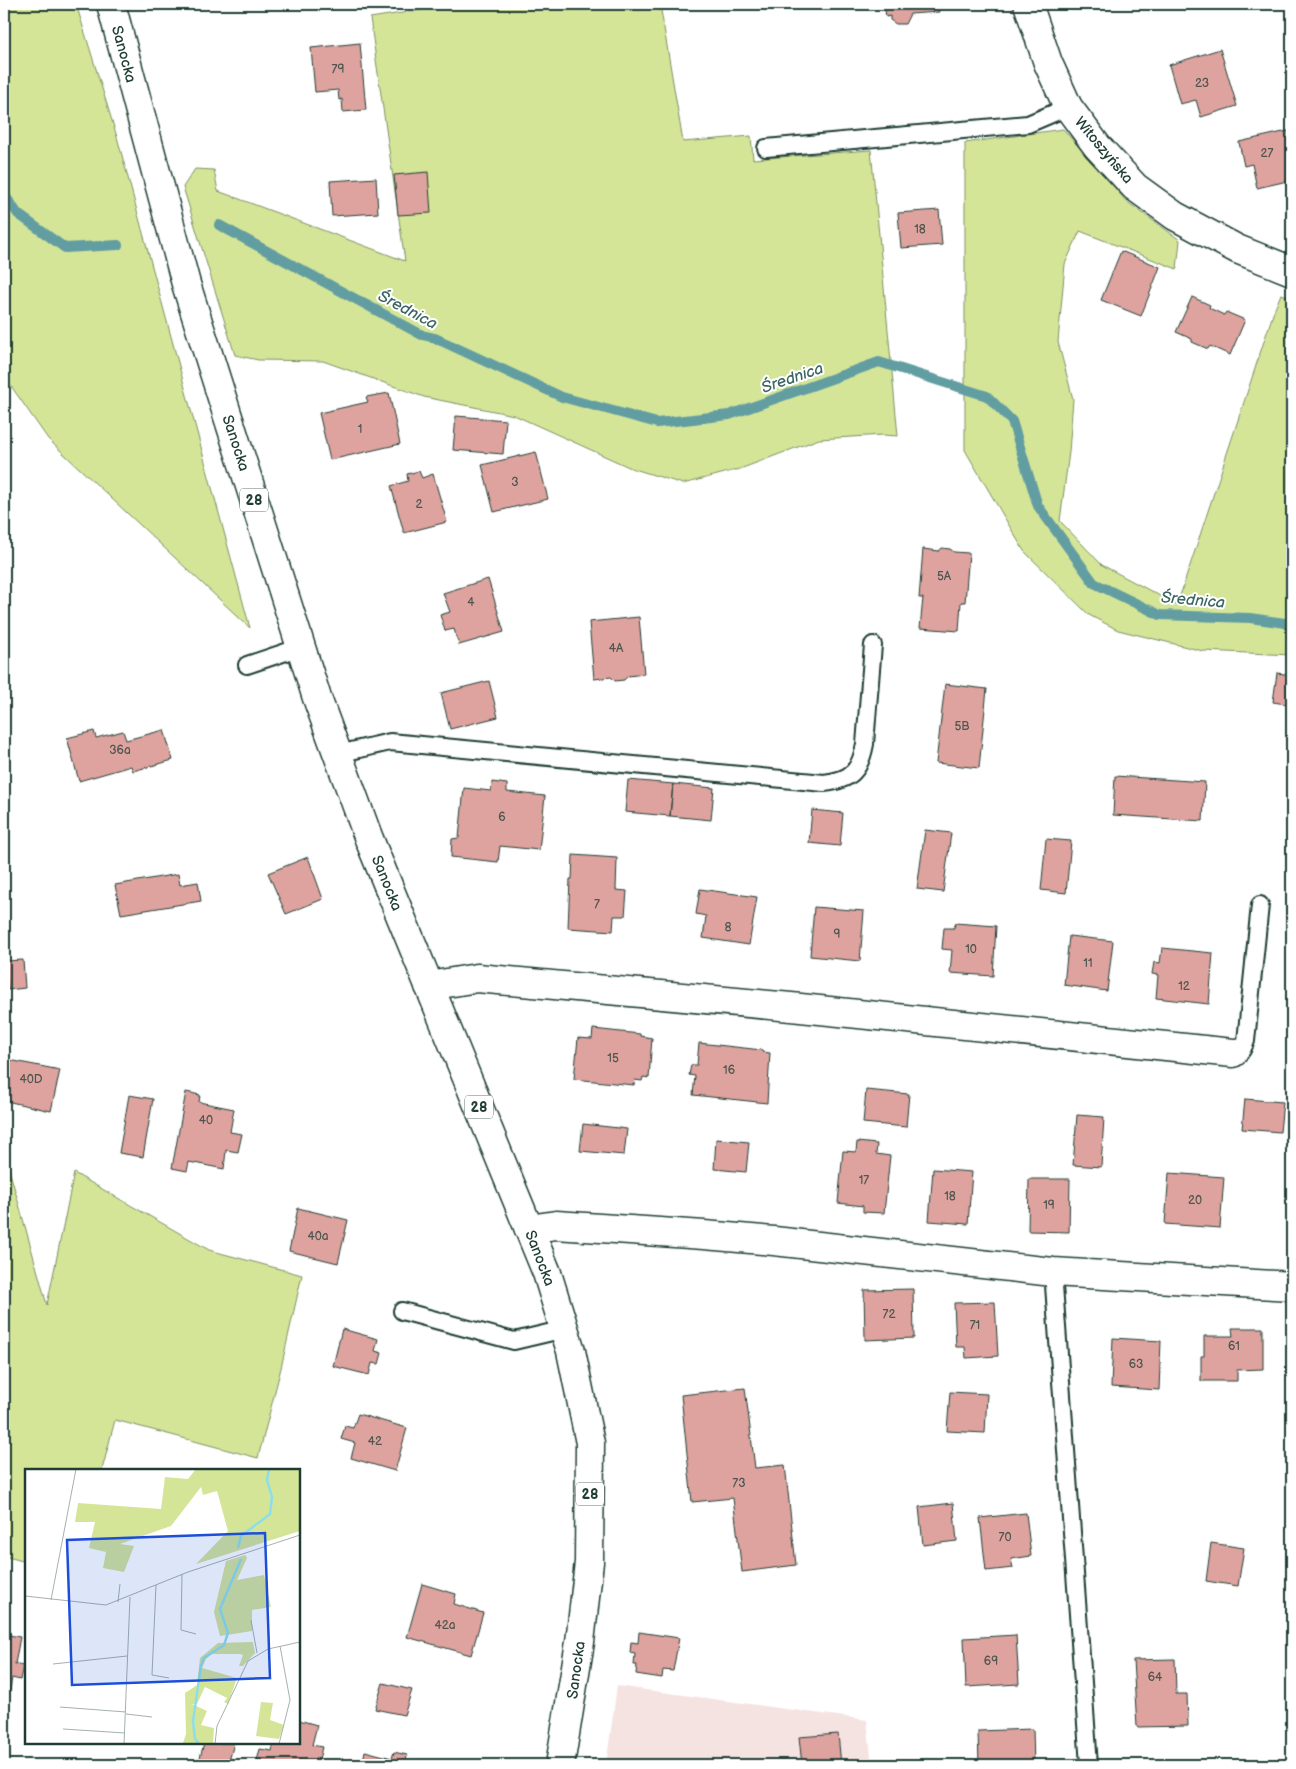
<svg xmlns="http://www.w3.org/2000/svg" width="1296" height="1769" font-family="'Balsamiq Sans',sans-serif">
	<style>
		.built { fill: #f5e3e2 }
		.green { fill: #d5e598; stroke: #7a9166 }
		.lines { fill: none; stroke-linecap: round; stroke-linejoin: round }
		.stream { stroke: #629ea1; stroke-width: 10 }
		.building { fill: #dea39f; stroke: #1f3d34 }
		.lane-casing { stroke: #1f3d34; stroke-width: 20 }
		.street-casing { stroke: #1f3d34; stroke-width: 31 }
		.primary-casing { stroke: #1f3d34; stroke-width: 31 }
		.lane { stroke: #fff; stroke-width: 16 }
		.street { stroke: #fff; stroke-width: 28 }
		.primary { stroke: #fff; stroke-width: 28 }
		.labels { text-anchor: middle; stroke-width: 4; stroke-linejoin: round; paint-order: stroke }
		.number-label { font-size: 12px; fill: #4f564f }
		.shield { fill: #fff; stroke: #627771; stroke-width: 1 }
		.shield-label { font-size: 14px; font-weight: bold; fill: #1f3d34 }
		.street-label { font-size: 15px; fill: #1f3d34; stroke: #fff }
		.water-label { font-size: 16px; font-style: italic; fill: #3b6562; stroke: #fff }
		.inset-river { fill: none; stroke: #8edeea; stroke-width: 2.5 }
		.inset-road { fill: none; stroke: #a5b1ae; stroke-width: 1 }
		.view { fill: #1d4ed8; fill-opacity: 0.15; stroke: #1d4ed8; stroke-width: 2.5 }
		.inset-edge { fill: none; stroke: #1f3d34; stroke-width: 2.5 }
	</style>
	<rect width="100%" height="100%" fill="#fff"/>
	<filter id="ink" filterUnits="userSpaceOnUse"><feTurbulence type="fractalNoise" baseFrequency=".02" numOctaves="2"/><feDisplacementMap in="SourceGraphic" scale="10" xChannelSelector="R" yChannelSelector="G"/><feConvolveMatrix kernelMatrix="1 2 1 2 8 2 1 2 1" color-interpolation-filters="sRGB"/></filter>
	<g filter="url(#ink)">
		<!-- built -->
		<path class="built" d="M 617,1686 L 867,1720 L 872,1765 L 606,1765 Z"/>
		<!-- green -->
		<path class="green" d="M 4,4 L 76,4 L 117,137 L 250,628 L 48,439 L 4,376 Z
			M 460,4 L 660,4 L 683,142 L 751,136 L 753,159 L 871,150 L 898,436 L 883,435 L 819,439 L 740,469 L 683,484 L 631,468 L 514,415 L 424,397 L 323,361 L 258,360 L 235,355 L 183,187 L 195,169 L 214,170 L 218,191 L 405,261 L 370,18 Z
			M 1063,129 L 1126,201 L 1180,240 L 1177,269 L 1080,231 L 1065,264 L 1058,342 L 1073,399 L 1069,452 L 1060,521 L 1102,565 L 1177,605 L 1274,311 L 1281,294 L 1292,297 L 1292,655 L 1203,651 L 1118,630 L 1089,615 L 1024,551 L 965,450 L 965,143 Z
			M 4,1151 L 47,1305 L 74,1173 L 209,1250 L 302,1275 L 281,1368 L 258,1458 L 115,1420 L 102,1470 L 26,1470 L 26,1562 L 4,1556 Z"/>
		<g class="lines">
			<!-- stream -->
			<path class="stream" d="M 4,194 L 18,214 L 65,248 L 118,245
				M 219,225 L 422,335 L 435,338 L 562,397 L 657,423 L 729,415 L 879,362 L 987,396 L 1012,421 L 1038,506 L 1094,583 L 1160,615 L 1250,618 L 1292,624"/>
		</g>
		<!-- building -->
		<path class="building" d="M 884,4 L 938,4 L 939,12 L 910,14 L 905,24 L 896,24 L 890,20 L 890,16 L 886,17 Z
			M 360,43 L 366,110 L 343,112 L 342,99 L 339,100 L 338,90 L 315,92 L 311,48 Z
			M 1220,49 L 1237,106 L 1201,117 L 1196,100 L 1180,104 L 1169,65 Z
			M 1292,130 L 1292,180 L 1257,188 L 1252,164 L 1244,166 L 1239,142 Z
			M 428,172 L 431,213 L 398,215 L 394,175 Z
			M 376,178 L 378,213 L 332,216 L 330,181 Z
			M 939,210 L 942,245 L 901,248 L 898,213 Z
			M 1121,251 L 1160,267 L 1141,316 L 1101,300 Z
			M 1192,297 L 1210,305 L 1209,308 L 1224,315 L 1226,312 L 1245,320 L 1230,355 L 1210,346 L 1208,349 L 1192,342 L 1192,339 L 1176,332 Z
			M 389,393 L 400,444 L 330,460 L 319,413 L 368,402 L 366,397 Z
			M 456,416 L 506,420 L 503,454 L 453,450 Z
			M 536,452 L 548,499 L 494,512 L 482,465 Z
			M 419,471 L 422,478 L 433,474 L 447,522 L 404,533 L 391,486 L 408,481 L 407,474 Z
			M 942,548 L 950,549 L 954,552 L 969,553 L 965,602 L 961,602 L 959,631 L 920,628 L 923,598 L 919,598 L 923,549 L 939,551 Z
			M 488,579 L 504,632 L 459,645 L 454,629 L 445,631 L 440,615 L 450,612 L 443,593 Z
			M 639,617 L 644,674 L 628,676 L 624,680 L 615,681 L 611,677 L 594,679 L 589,622 Z
			M 1277,673 L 1292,675 L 1292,705 L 1273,702 Z
			M 489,681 L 498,717 L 450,729 L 441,693 Z
			M 945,684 L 987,689 L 979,768 L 936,763 Z
			M 164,730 L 173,760 L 133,771 L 131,766 L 79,781 L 67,738 L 94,731 L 96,738 L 123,731 L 126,740 Z
			M 1115,776 L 1205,782 L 1203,821 L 1113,815 Z
			M 628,780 L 673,784 L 670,816 L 625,812 Z
			M 492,782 L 507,784 L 507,792 L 545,796 L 539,850 L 500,846 L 498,862 L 451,857 L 452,839 L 459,838 L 464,788 L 491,791 Z
			M 673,784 L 714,788 L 711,820 L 670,816 Z
			M 812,810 L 843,813 L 840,846 L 809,843 Z
			M 925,830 L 951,833 L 943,892 L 917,889 Z
			M 1046,839 L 1071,841 L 1066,893 L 1041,890 Z
			M 573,855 L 617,858 L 616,890 L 627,891 L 625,916 L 614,916 L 613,931 L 568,928 L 570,879 L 572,879 Z
			M 308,857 L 323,899 L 286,914 L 268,873 Z
			M 178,874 L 180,885 L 198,882 L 201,901 L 121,914 L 115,885 Z
			M 700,889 L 757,897 L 749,945 L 703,938 L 706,916 L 696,914 Z
			M 814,907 L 864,911 L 860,961 L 810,956 Z
			M 955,923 L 996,926 L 993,976 L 950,973 L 952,950 L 942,949 L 944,928 L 954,928 Z
			M 1069,936 L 1113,941 L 1107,991 L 1064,985 Z
			M 1162,948 L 1213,953 L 1209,1004 L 1156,998 L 1158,975 L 1152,974 L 1154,962 L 1160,963 Z
			M 23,960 L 25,988 L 8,990 L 5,961 Z
			M 1292,964 L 1292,1004 L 1289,1004 Z
			M 593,1029 L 640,1034 L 640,1036 L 652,1038 L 649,1078 L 643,1077 L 642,1081 L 635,1080 L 634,1085 L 574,1079 L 578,1038 L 592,1039 Z
			M 699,1043 L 762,1050 L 762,1052 L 770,1053 L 767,1103 L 693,1095 L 695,1076 L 689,1075 L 691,1065 L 697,1065 Z
			M 4,1059 L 60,1070 L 51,1111 L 6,1101 L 9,1089 L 4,1088 Z
			M 866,1090 L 909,1094 L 906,1127 L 863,1123 Z
			M 186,1092 L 200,1095 L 199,1102 L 234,1109 L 230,1132 L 242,1134 L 238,1152 L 226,1150 L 224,1169 L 189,1162 L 187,1171 L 172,1168 Z
			M 129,1095 L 153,1099 L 143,1157 L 119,1153 Z
			M 1245,1099 L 1283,1102 L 1280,1132 L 1242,1129 Z
			M 1077,1115 L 1104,1117 L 1101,1167 L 1073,1165 Z
			M 583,1124 L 627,1129 L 624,1155 L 580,1151 Z
			M 716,1139 L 749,1142 L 746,1172 L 714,1169 Z
			M 857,1142 L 877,1144 L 876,1154 L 890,1156 L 884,1213 L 863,1212 L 863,1206 L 838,1203 L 843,1151 L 856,1152 Z
			M 933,1169 L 972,1172 L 968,1224 L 929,1221 Z
			M 1169,1173 L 1224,1177 L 1220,1228 L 1165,1224 Z
			M 1029,1179 L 1070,1179 L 1069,1232 L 1028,1231 Z
			M 298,1208 L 348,1220 L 338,1263 L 289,1251 Z
			M 913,1289 L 914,1338 L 865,1340 L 864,1290 Z
			M 995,1302 L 998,1356 L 966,1358 L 965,1347 L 956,1347 L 954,1303 Z
			M 1232,1328 L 1263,1328 L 1263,1369 L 1237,1370 L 1237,1381 L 1201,1381 L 1201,1356 L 1204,1356 L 1204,1336 L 1233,1336 Z
			M 342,1329 L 378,1339 L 375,1351 L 382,1353 L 379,1364 L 372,1363 L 369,1375 L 333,1366 Z
			M 1113,1338 L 1161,1341 L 1159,1390 L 1111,1387 Z
			M 745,1388 L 755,1468 L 785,1465 L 796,1565 L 742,1572 L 733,1498 L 692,1502 L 681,1395 Z
			M 950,1392 L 987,1394 L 985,1433 L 947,1431 Z
			M 358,1414 L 407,1428 L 395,1471 L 351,1458 L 355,1443 L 341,1439 L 345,1426 L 353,1428 Z
			M 953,1503 L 957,1541 L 923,1545 L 919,1507 Z
			M 1026,1513 L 1031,1556 L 1011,1559 L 1013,1568 L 986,1571 L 980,1518 Z
			M 1211,1543 L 1244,1548 L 1238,1586 L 1206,1581 Z
			M 422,1584 L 456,1594 L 454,1604 L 483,1613 L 471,1655 L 407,1637 Z
			M 639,1632 L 679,1638 L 673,1671 L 663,1670 L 662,1678 L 636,1674 L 637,1665 L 634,1665 L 635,1654 L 630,1653 L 631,1642 L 638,1643 Z
			M 4,1634 L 20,1637 L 15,1664 L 23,1666 L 20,1680 L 12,1678 L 5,1719 Z
			M 1016,1635 L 1019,1684 L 966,1687 L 964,1638 Z
			M 1175,1659 L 1176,1694 L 1187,1694 L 1188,1726 L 1137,1727 L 1133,1660 Z
			M 383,1683 L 412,1690 L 404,1715 L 375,1709 Z
			M 299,1720 L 317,1725 L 312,1745 L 322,1747 L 318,1764 L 308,1762 L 308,1765 L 256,1765 L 260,1749 L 272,1751 L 274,1743 L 299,1743 Z
			M 1033,1729 L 1034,1765 L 979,1765 L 978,1731 Z
			M 838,1734 L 841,1765 L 802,1765 L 799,1737 Z
			M 204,1743 L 234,1743 L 228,1765 L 198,1765 Z
			M 365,1751 L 392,1758 L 394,1752 L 407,1755 L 406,1761 L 423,1765 L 362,1765 Z"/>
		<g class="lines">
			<defs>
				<path id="lane" d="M 766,148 L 1028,124 L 1068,107
					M 247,665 L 301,647
					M 338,754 L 390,742 L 824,783 C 851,780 860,771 865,744 L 873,645
					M 1233,1053 L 1242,1050 L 1246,1041 L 1260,905
					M 1053,1272 L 1089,1765
					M 402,1311 L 514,1341 L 565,1329"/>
				<path id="street" d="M 1028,4 L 1048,63 L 1068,107 L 1097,146 L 1135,187 L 1175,216 L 1237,249 L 1292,271
					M 429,986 L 477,978 L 791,1007 L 1233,1053
					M 529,1229 L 556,1225 L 704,1235 L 774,1241 L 1053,1272 L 1292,1286"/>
				<path id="primary" d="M 111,4 L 186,284 L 317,698 L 369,839 L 547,1273 L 571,1351 L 590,1443 L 589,1562 L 580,1642 L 560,1765"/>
			</defs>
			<!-- lane casing -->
			<use href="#lane" class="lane-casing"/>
			<!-- street casing -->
			<use href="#street" class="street-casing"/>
			<!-- primary casing -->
			<use href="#primary" class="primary-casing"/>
			<!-- lane -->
			<use href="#lane" class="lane"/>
			<!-- street -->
			<use href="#street" class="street"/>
			<!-- primary -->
			<use href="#primary" class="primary"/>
		</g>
	</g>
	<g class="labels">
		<!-- number labels -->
		<g class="number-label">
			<text x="338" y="73">79</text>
			<text x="1202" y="87">23</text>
			<text x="1267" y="157">27</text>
			<text x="920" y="233">18</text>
			<text x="360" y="433">1</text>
			<text x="515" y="486">3</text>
			<text x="419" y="508">2</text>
			<text x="944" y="580">5A</text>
			<text x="471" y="606">4</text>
			<text x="616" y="652">4A</text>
			<text x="962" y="730">5B</text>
			<text x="120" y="754">36a</text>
			<text x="502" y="821">6</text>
			<text x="597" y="908">7</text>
			<text x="728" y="931">8</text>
			<text x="837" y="938">9</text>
			<text x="971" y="953">10</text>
			<text x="1088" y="967">11</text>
			<text x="1184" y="990">12</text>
			<text x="613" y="1062">15</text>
			<text x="729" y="1074">16</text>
			<text x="31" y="1083">40D</text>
			<text x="206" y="1124">40</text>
			<text x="864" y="1184">17</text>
			<text x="950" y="1200">18</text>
			<text x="1195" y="1204">20</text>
			<text x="1049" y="1209">19</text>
			<text x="318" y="1240">40a</text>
			<text x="889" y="1318">72</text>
			<text x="975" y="1329">71</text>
			<text x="1234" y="1350">61</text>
			<text x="1136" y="1368">63</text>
			<text x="375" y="1445">42</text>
			<text x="739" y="1487">73</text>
			<text x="1005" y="1541">70</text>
			<text x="445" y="1629">42a</text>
			<text x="991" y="1665">69</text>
			<text x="1155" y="1681">64</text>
		</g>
		<!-- shield labels -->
		<g class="shield">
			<rect x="240" y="488.5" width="28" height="23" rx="4"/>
			<rect x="465" y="1095.5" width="28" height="23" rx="4"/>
			<rect x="576" y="1482.5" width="28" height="23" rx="4"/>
		</g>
		<g class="shield-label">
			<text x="254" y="505">28</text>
			<text x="479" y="1112">28</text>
			<text x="590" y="1499">28</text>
		</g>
		<!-- street labels -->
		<g class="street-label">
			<text transform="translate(124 54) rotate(75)" y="5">Sanocka</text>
			<text transform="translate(1104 150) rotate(50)" y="5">Witoszyńska</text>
			<text transform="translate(236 443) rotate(72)" y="5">Sanocka</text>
			<text transform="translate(387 883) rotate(68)" y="5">Sanocka</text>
			<text transform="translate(540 1258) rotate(69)" y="5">Sanocka</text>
			<text transform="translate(576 1670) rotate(-82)" y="5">Sanocka</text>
		</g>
		<!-- water labels -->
		<g class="water-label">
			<text transform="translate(408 309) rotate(28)" y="6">Średnica</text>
			<text transform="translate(792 377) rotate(-19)" y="6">Średnica</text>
			<text transform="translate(1193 599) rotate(5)" y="6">Średnica</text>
		</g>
	</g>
	<!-- overview -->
	<g transform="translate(25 1469)">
		<rect width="275" height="275" fill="#fff"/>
		<path d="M 171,0 L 275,0 L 275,62 L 171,95 L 203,62 L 192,22 L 178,26 L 176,18 L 146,57 L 95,75 L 109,77 L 99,103 L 78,99 L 81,83 L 64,79 L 70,53 L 50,53 L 53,34 L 136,40 L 140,8 L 163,10 ZM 220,86 L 222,89 L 212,111 L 239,106 L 246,138 L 227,141 L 227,162 L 195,167 L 189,143 L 201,92 ZM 228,173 L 230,184 L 218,197 L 214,197 L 218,186 L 215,185 L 186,185 L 181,190 L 177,199 L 212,209 L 203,235 L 199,233 L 202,229 L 180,218 L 172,235 L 167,235 L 182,242 L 176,256 L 189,259 L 188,275 L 158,274 L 161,265 L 160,224 L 172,216 L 175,189 L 193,174 ZM 236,233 L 248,234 L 245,251 L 259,256 L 254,270 L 231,267 Z" fill="#d5e598"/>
		<path class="inset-river" d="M 213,79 L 216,67 L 245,45 L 247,28 L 242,11 L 244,0M 174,275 L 170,270 L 168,252 L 176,197 L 179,189 L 199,176 L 203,164 L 195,140 L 216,90"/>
		<path class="inset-road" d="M 157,105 L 156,161 L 171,165M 131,116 L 127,206 L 144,209M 0,127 L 81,136 L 163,103 L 275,66M 26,131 L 51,0M 93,133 L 95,115M 226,151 L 232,184M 28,195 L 102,187M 35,238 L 101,243M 101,245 L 127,248M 38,260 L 100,264M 99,275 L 105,128M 190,275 L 192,257 L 223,192 L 243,180 L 275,173M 254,275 L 265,231 L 255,177"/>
		<path class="view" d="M 240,64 L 245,209 L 47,216 L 42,71 Z"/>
		<rect width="275" height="275" class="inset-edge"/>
	</g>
	<!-- margin -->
	<rect width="1296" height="1769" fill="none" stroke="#fff" stroke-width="20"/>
	<rect x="10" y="10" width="1276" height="1749" fill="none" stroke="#1f3d34" stroke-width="2" filter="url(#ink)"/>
</svg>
